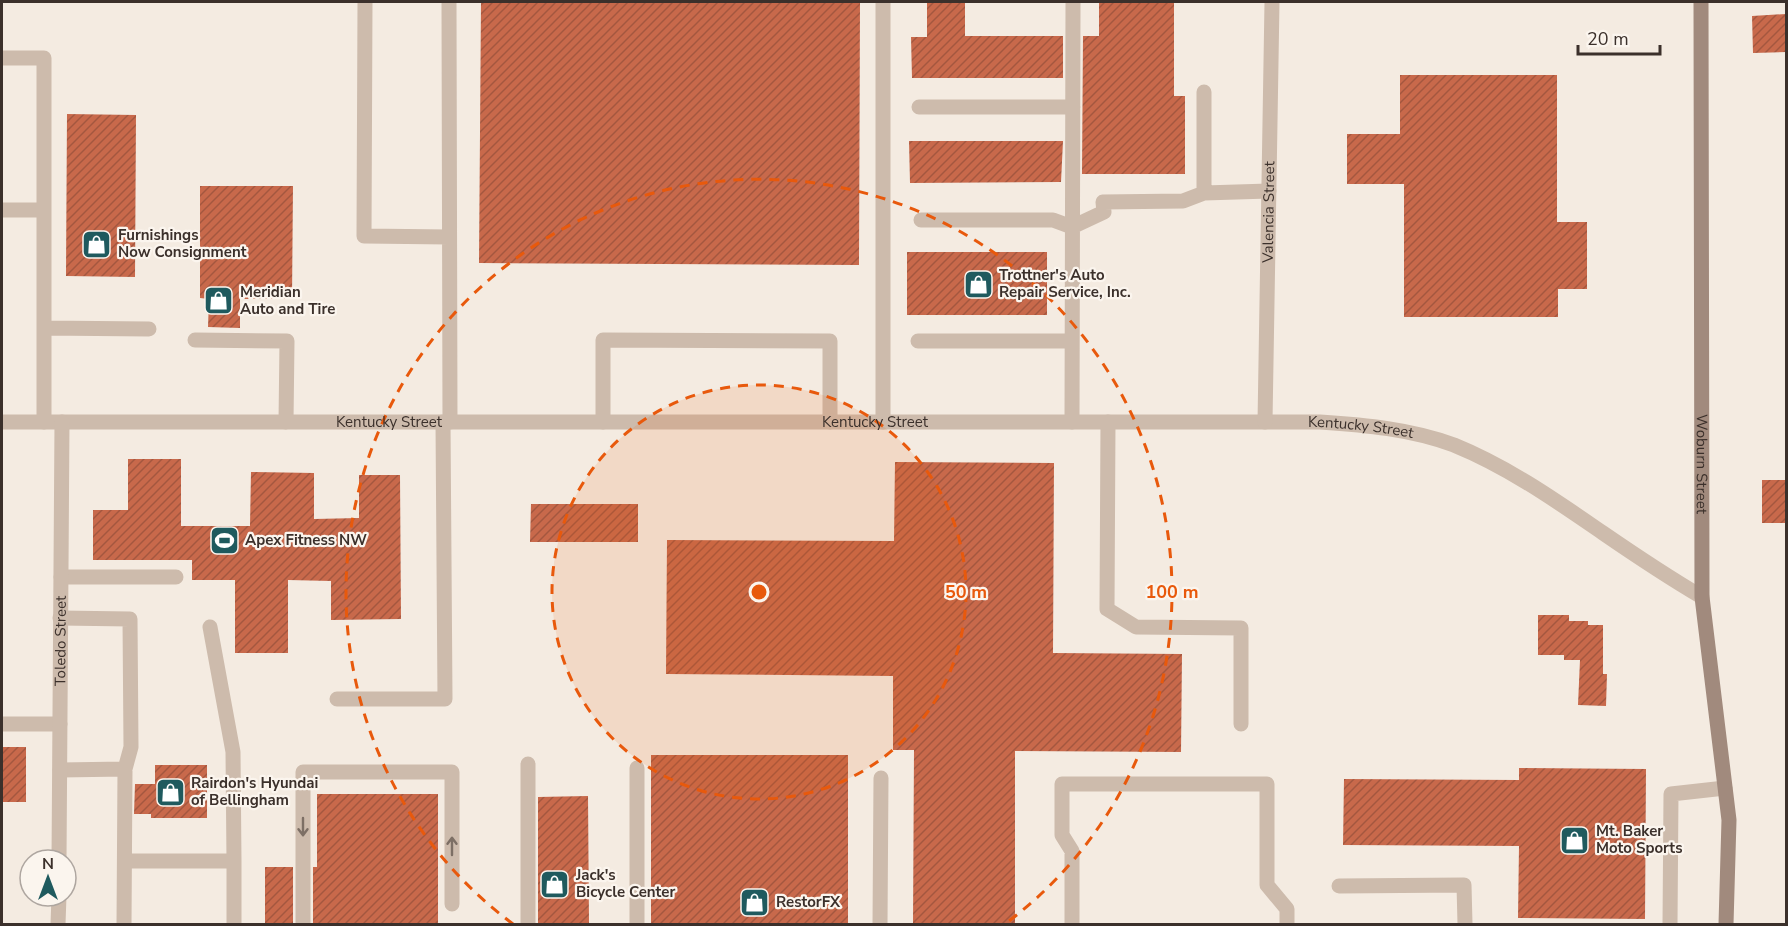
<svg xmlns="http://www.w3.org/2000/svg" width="1788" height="926" font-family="'Nunito Sans',sans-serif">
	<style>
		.building { fill: url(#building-hatch) }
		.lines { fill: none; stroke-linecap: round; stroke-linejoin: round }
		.lane { stroke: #cdbbac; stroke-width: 15 }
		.street { stroke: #cdbbac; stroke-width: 15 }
		.secondary { stroke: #a18a7d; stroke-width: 15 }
		.oneway { stroke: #7d6f65 }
		.ring { fill: none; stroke: #e8590c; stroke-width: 3; stroke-dasharray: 10 8 }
		.labels { text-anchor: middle; stroke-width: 4.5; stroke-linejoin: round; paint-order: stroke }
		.street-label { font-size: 15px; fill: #3b302b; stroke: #fbf5ee }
		.poi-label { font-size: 15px; font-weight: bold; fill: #3b302b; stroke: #fbf5ee; text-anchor: start }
		.centre { fill: #e8590c; stroke: #fbf5ee; stroke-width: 3 }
		.ring-label { font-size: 18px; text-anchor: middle; font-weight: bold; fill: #e8590c; stroke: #fbf5ee; stroke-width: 4.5; stroke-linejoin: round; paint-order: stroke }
	</style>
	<defs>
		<pattern id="building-hatch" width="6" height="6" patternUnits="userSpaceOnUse" patternTransform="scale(1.5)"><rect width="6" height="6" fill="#c8694b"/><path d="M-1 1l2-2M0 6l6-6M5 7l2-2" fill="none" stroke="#a4573f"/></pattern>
	</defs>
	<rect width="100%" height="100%" fill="#f4ebe1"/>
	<!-- building -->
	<path class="building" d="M 481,2 L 860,2 L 859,265 L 479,263 Z
		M 927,2 L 965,2 L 965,36 L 1063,36 L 1063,78 L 912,78 L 911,37 L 927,37 Z
		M 1099,2 L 1174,2 L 1174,96 L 1185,96 L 1185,174 L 1082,174 L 1083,36 L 1099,36 Z
		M 1786,14 L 1786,52 L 1753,53 L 1752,16 Z
		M 1400,75 L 1557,75 L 1557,222 L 1587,222 L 1587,289 L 1558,289 L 1558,317 L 1404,317 L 1404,184 L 1347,184 L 1347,134 L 1400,134 Z
		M 67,114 L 136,115 L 135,277 L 66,276 Z
		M 909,141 L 1063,141 L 1061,182 L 910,183 Z
		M 200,186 L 293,186 L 292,299 L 240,299 L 240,328 L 208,327 L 209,299 L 200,298 Z
		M 907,252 L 1047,252 L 1047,315 L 907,315 Z
		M 128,459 L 181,459 L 181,526 L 250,526 L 251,472 L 314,473 L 314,519 L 359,518 L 359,475 L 400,475 L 401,619 L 331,620 L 331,581 L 288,580 L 288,653 L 235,653 L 235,580 L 192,580 L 192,560 L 93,560 L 93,510 L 128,510 Z
		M 895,462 L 1054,463 L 1053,653 L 1182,654 L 1181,752 L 1015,751 L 1015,924 L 913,924 L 914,750 L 893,750 L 893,676 L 666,674 L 667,540 L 894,541 Z
		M 1762,480 L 1786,480 L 1786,523 L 1762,523 Z
		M 531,504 L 638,504 L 638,542 L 530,542 Z
		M 1538,615 L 1569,615 L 1569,621 L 1588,621 L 1588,625 L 1603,625 L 1603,674 L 1607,674 L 1606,706 L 1578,705 L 1580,660 L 1564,660 L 1564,655 L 1538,655 Z
		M 2,747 L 26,747 L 26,802 L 2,802 Z
		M 651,755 L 848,755 L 848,924 L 651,924 Z
		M 155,765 L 207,765 L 207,818 L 151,818 L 151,814 L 134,814 L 135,784 L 155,784 Z
		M 1519,768 L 1646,769 L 1645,919 L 1518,918 L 1519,846 L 1343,845 L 1344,779 L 1519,780 Z
		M 317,794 L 438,794 L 438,924 L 313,924 L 313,867 L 317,867 Z
		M 588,796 L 589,924 L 538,924 L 538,797 Z
		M 265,867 L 293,867 L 293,924 L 265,924 Z"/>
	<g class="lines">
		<!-- lane -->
		<path class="lane" d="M 365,2 L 364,236 L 449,237
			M 449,2 L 450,422
			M 883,2 L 883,422
			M 2,58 L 44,58 L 44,422
			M 919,107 L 1073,107
			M 1204,193 L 1204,92
			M 2,210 L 44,210
			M 921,220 L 1053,220 L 1072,227 L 1104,212 L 1103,202 L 1183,201 L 1204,193 L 1269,191
			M 44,328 L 149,329
			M 195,340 L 287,341 L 286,422
			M 918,341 L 1072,341
			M 603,422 L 603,340 L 830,341 L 830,422
			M 1072,422 L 1073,2
			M 1108,422 L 1107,609 L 1136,627 L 1241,628 L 1241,724
			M 61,577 L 176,577
			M 60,618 L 130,619 L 131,747 L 125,769 L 124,924
			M 210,627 L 233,752 L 234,861
			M 337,699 L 445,699 L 443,422
			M 2,724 L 60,724
			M 60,770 L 125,769
			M 125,861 L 234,861 L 234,924
			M 1339,886 L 1464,885 L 1465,924
			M 303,924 L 303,772 L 452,772 L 452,904
			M 528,924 L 528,764
			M 637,924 L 637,768
			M 880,924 L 881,778
			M 1072,924 L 1072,851 L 1062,835 L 1062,784 L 1267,784 L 1267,885 L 1287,909 L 1287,924
			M 1670,924 L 1671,794 L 1725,788"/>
		<!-- street -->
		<g class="street">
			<path id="s1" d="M 2,422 L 1320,422 C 1365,425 1411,429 1454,445 C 1508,467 1555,500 1603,533 C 1635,555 1668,577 1702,597"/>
			<path id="s2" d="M 1265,422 L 1272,2"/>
			<path id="s3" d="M 59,860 L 62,422"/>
			<path d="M 58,924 L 59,896"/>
		</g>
		<!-- secondary -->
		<path class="secondary" id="s4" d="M 1701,2 L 1702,597 L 1729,820 L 1726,924"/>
	</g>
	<!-- one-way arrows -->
	<defs><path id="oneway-shaft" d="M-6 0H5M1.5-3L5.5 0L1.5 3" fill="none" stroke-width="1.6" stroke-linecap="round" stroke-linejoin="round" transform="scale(1.5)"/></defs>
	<g class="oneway">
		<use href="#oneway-shaft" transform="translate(303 827) rotate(90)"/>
		<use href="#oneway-shaft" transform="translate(452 846) rotate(-90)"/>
	</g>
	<!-- distance rings -->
	<circle cx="759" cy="592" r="207" fill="#e8590c" fill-opacity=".12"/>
	<g class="ring">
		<circle cx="759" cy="592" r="207"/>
		<path d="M513 924A413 413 0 1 1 1005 924"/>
	</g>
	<!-- icons -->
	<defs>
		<symbol id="shop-square" viewBox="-11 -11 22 22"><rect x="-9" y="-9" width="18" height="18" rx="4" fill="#1f5a5e" stroke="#fbf5ee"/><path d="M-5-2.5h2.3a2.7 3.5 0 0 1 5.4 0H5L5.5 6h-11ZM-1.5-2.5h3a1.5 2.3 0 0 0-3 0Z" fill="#fff"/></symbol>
		<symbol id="stadium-square" viewBox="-11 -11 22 22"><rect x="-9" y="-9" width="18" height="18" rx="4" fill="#1f5a5e" stroke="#fbf5ee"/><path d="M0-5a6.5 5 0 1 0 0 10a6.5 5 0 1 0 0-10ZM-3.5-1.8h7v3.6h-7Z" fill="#fff"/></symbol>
	</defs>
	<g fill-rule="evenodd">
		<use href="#shop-square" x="80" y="228" width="33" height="33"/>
		<use href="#shop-square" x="962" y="268" width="33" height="33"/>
		<use href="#shop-square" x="202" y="284" width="33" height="33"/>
		<use href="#stadium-square" x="208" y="524" width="33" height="33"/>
		<use href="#shop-square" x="154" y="776" width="33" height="33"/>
		<use href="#shop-square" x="1558" y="824" width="33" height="33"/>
		<use href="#shop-square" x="538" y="868" width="33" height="33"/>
		<use href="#shop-square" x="738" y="886" width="33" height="33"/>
	</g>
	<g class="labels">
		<!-- street labels -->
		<g class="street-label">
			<text dy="5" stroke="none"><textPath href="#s2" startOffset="210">Valencia Street</textPath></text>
			<text dy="5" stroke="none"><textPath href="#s1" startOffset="387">Kentucky Street</textPath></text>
			<text dy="5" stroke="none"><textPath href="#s1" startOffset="873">Kentucky Street</textPath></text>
			<text dy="5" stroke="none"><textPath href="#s1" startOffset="1359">Kentucky Street</textPath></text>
			<text dy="5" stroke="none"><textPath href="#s4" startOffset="462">Woburn Street</textPath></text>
			<text dy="5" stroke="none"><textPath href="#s3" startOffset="219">Toledo Street</textPath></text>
		</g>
		<!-- poi labels -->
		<g class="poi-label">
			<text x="118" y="240">Furnishings<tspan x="118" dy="17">Now Consignment</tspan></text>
			<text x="999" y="280">Trottner's Auto<tspan x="999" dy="17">Repair Service, Inc.</tspan></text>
			<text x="240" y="297">Meridian<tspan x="240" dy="17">Auto and Tire</tspan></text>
			<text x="245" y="545">Apex Fitness NW</text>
			<text x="191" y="788">Rairdon's Hyundai<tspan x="191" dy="17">of Bellingham</tspan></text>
			<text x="1596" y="836">Mt. Baker<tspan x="1596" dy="17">Moto Sports</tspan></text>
			<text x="576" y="880">Jack's<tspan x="576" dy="17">Bicycle Center</tspan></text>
			<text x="776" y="907">RestorFX</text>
		</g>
	</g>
	<circle cx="759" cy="592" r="9" class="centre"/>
	<g class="ring-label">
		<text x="966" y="598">50 m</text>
		<text x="1172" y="598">100 m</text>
	</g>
	<!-- border -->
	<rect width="1788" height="926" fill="none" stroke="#3b302b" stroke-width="6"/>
	<!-- north arrow -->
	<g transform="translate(48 878)"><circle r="28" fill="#fbf5ee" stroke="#aea6a0" stroke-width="1.5"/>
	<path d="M0-4.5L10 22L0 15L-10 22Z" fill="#1f5a5e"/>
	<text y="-9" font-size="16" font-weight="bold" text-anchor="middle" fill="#3b302b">N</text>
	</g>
	<!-- scale -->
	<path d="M1578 45v9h82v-9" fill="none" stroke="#3b302b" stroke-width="3"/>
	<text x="1587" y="45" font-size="18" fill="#3b302b" stroke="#fbf5ee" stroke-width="4.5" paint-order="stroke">20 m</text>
</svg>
